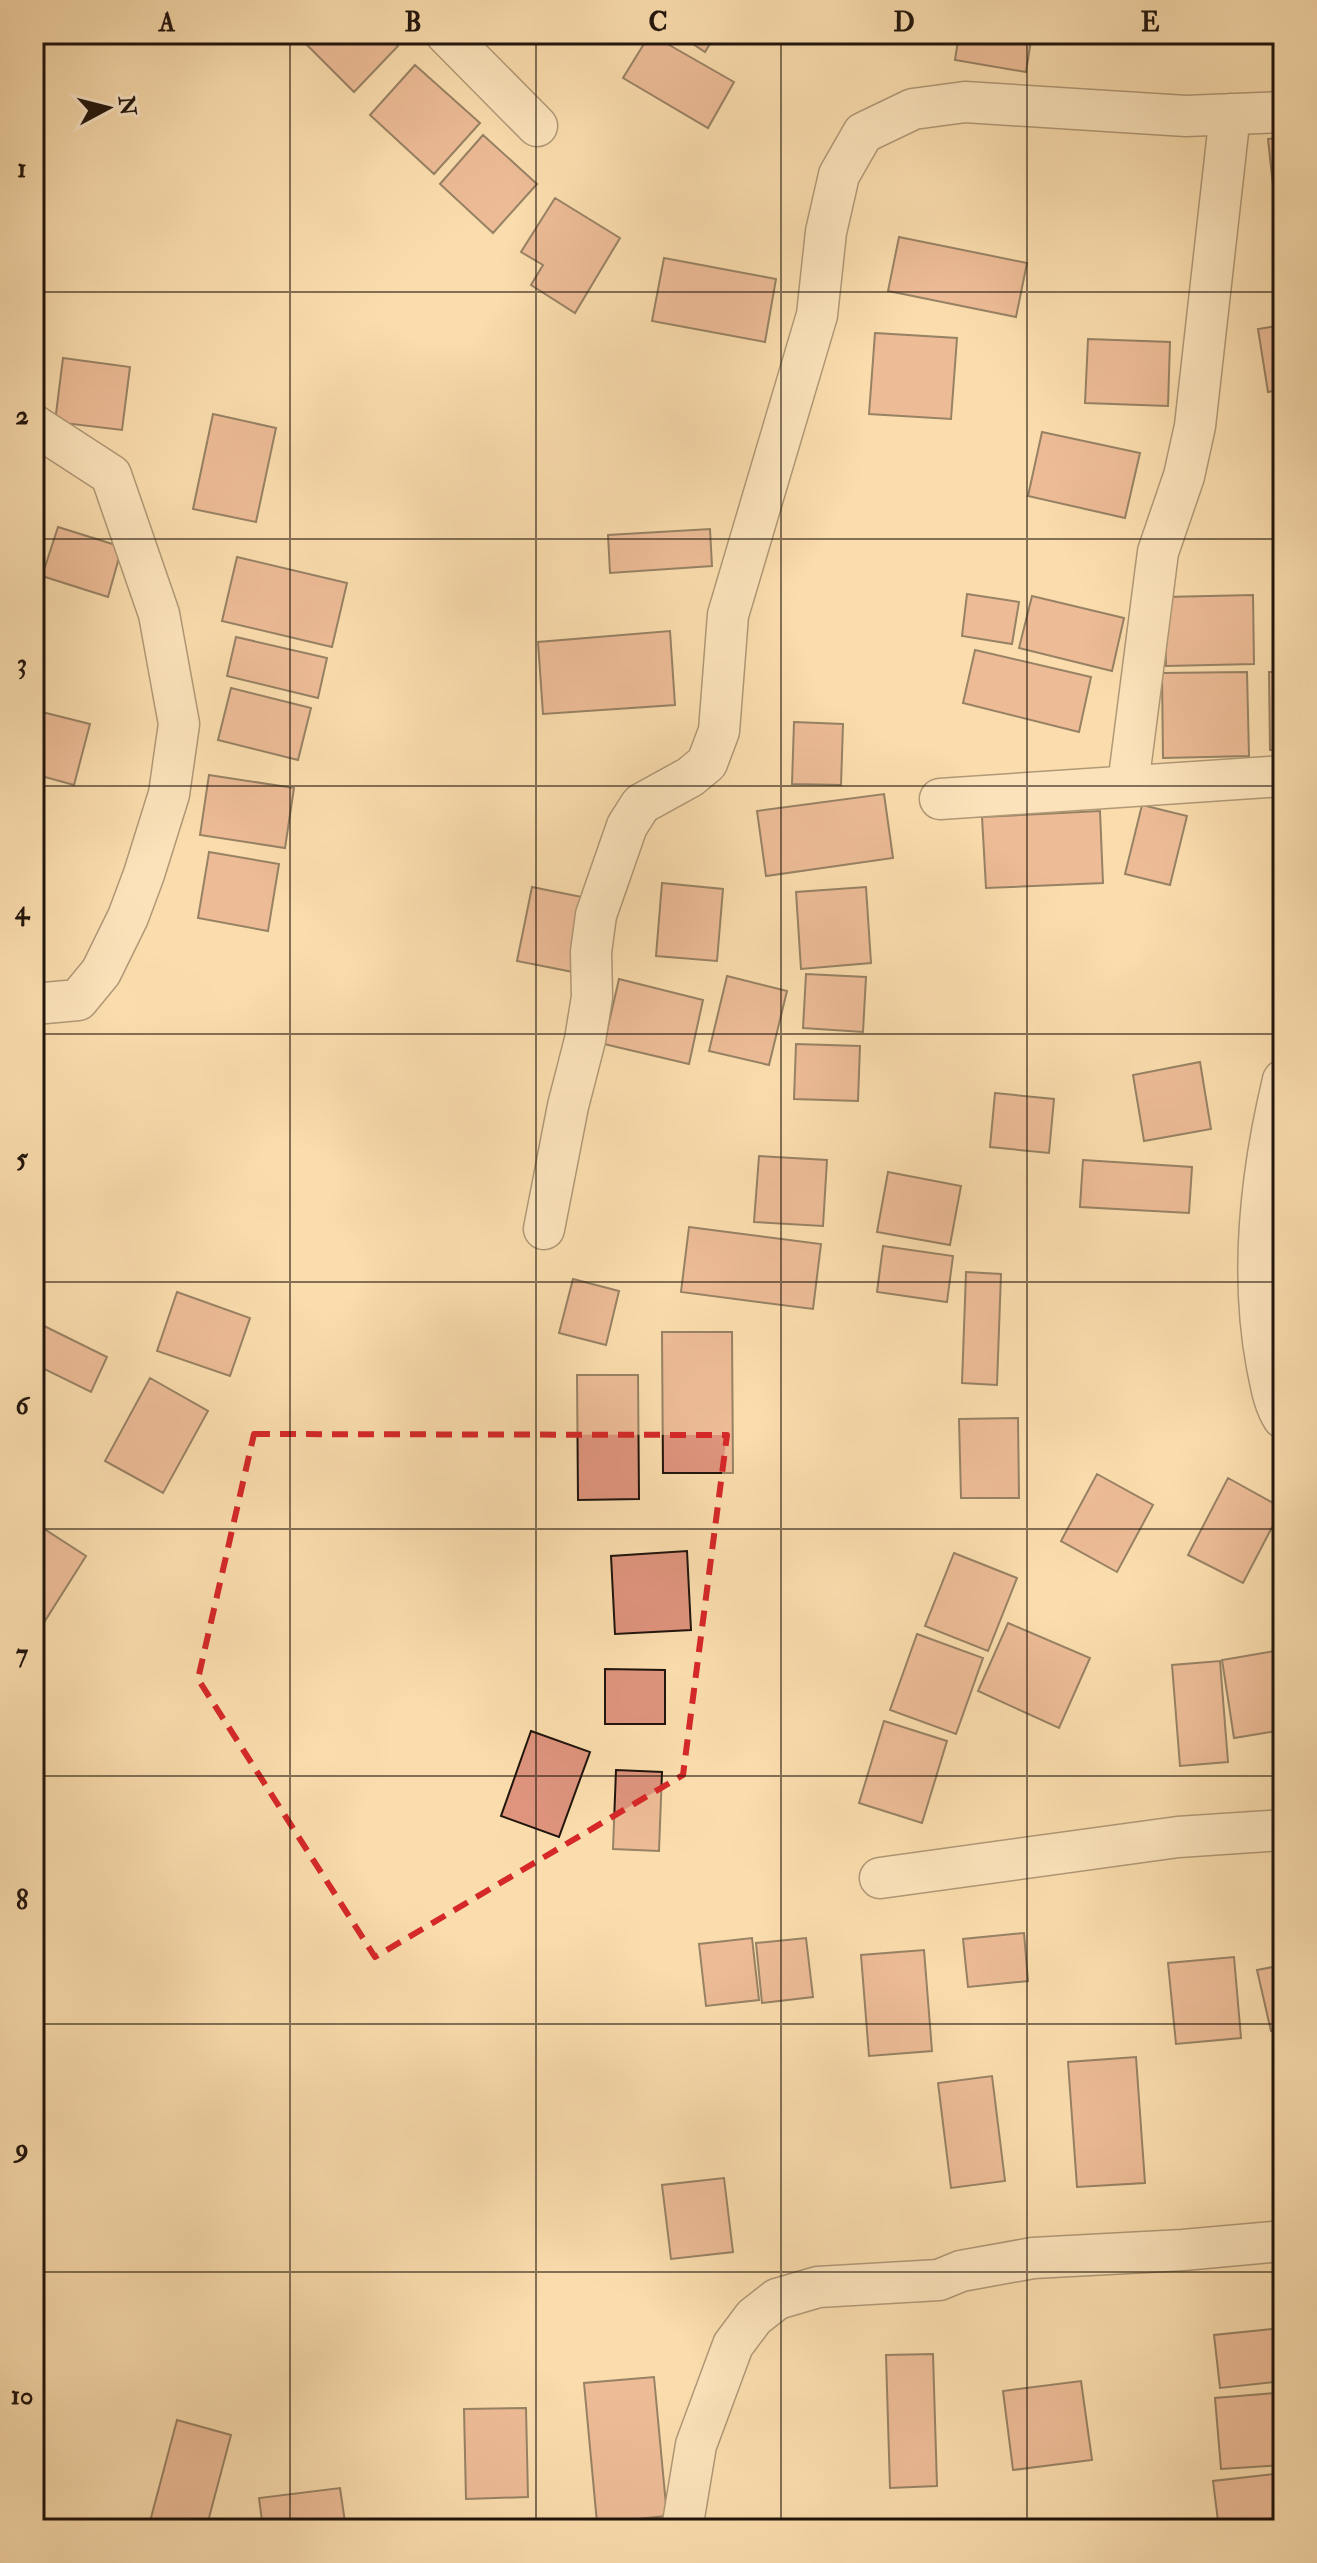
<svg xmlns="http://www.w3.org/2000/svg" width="1317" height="2563" font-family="'IM FELL Double Pica',serif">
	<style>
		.building { fill: #de947d; stroke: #21150d; stroke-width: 2 }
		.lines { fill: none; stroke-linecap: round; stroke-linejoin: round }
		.street-casing { stroke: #574735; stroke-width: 43 }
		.street { stroke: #fce8ca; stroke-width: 40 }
		.marked { fill: none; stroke: #d62828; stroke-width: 6; stroke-dasharray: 16 10; stroke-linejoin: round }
		.grid { fill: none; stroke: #21150d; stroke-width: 2; stroke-opacity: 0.55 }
		.neatline { fill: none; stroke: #21150d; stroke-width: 3 }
		.grid-label { font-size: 26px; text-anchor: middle; font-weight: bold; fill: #21150d }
	</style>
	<rect width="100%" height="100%" fill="#fadcad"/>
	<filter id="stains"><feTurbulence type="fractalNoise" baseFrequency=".0025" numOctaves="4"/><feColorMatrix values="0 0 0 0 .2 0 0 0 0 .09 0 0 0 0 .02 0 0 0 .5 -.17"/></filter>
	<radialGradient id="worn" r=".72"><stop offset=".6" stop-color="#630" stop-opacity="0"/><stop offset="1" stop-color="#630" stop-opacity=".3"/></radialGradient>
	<!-- building -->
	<path class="building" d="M 317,34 L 386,34 L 398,46 L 354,92 L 307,45 Z
		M 650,34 L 734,82 L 708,128 L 623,78 Z
		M 678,34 L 716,34 L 705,52 Z
		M 959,34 L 1032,34 L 1026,72 L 955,60 Z
		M 415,65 L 480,123 L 434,174 L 370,115 Z
		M 483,135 L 537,184 L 493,233 L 440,184 Z
		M 1283,137 L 1283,194 L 1274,195 L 1268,139 Z
		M 555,198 L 620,238 L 575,313 L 531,285 L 543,265 L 521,252 Z
		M 899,237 L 1027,263 L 1016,317 L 888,291 Z
		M 664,258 L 776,279 L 765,342 L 652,321 Z
		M 1283,325 L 1283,389 L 1268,392 L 1258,329 Z
		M 875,333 L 957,338 L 951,419 L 869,414 Z
		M 1088,339 L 1170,342 L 1168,406 L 1085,403 Z
		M 63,358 L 130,367 L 122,430 L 55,422 Z
		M 213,414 L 276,428 L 256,522 L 193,509 Z
		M 1042,432 L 1140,453 L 1125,518 L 1028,496 Z
		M 58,527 L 122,547 L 108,597 L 42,576 Z
		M 710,529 L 712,566 L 610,573 L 608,535 Z
		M 237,557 L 347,583 L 332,647 L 222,621 Z
		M 967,594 L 1019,602 L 1012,644 L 962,636 Z
		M 1253,595 L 1254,664 L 1166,666 L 1164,597 Z
		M 1032,596 L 1124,618 L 1112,671 L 1019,648 Z
		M 670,631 L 675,705 L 543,714 L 538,642 Z
		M 236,637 L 327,658 L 318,698 L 227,676 Z
		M 975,650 L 1091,677 L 1079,732 L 963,703 Z
		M 1247,672 L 1249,756 L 1163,758 L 1162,673 Z
		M 1269,672 L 1283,672 L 1283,750 L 1270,750 Z
		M 231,688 L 311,708 L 298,760 L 218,740 Z
		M 34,710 L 90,724 L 74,785 L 34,774 Z
		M 794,722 L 843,724 L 841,785 L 792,784 Z
		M 209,775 L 294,788 L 285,848 L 200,835 Z
		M 884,794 L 893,858 L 766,876 L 757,811 Z
		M 1142,805 L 1187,816 L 1170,885 L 1125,874 Z
		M 1100,811 L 1103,883 L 986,888 L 982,817 Z
		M 209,852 L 279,864 L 268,931 L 198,918 Z
		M 662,883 L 723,889 L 717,961 L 656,956 Z
		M 532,887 L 587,898 L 573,972 L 517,961 Z
		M 866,887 L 871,963 L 801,969 L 796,892 Z
		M 806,974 L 866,977 L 863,1032 L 803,1028 Z
		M 727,976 L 787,991 L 769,1065 L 709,1051 Z
		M 619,979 L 703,1000 L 689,1064 L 604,1044 Z
		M 796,1044 L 860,1046 L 858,1101 L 794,1099 Z
		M 1200,1062 L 1211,1129 L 1144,1141 L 1133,1075 Z
		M 995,1093 L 1054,1099 L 1049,1153 L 990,1147 Z
		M 759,1156 L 827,1160 L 823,1226 L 754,1222 Z
		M 1083,1160 L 1192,1167 L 1189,1213 L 1080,1207 Z
		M 888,1172 L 961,1186 L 950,1245 L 877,1232 Z
		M 689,1227 L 821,1244 L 813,1309 L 681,1292 Z
		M 883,1246 L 953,1256 L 947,1302 L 877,1292 Z
		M 966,1272 L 1001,1274 L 997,1385 L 962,1383 Z
		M 573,1279 L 619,1291 L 606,1345 L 559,1333 Z
		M 177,1292 L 250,1318 L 230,1376 L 157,1351 Z
		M 34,1321 L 107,1357 L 91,1392 L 34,1364 Z
		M 662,1332 L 732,1332 L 733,1473 L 663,1473 Z
		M 577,1375 L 638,1375 L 639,1499 L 578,1500 Z
		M 150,1378 L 208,1411 L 163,1493 L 105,1461 Z
		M 1018,1418 L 1019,1498 L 961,1498 L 959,1419 Z
		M 1097,1474 L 1153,1505 L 1117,1572 L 1061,1541 Z
		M 1228,1478 L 1282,1508 L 1243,1583 L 1188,1555 Z
		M 35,1523 L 86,1556 L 43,1624 L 34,1618 Z
		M 687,1551 L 691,1630 L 615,1634 L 611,1556 Z
		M 954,1553 L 1017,1578 L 988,1651 L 925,1626 Z
		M 1008,1623 L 1090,1658 L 1059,1728 L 978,1691 Z
		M 917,1634 L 983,1658 L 956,1734 L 890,1710 Z
		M 1275,1651 L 1283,1700 L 1283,1730 L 1234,1738 L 1222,1660 Z
		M 1220,1661 L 1228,1762 L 1180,1766 L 1172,1665 Z
		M 605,1669 L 665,1670 L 665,1724 L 605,1724 Z
		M 884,1721 L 947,1741 L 922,1823 L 859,1803 Z
		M 531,1731 L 590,1752 L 559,1837 L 501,1816 Z
		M 616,1770 L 662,1772 L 659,1851 L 613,1849 Z
		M 1024,1933 L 1028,1981 L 968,1987 L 963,1939 Z
		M 752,1938 L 759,2000 L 706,2006 L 699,1944 Z
		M 806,1938 L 813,1997 L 762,2003 L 756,1943 Z
		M 924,1950 L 932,2051 L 869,2056 L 861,1955 Z
		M 1234,1957 L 1241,2038 L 1176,2044 L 1168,1963 Z
		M 1283,1965 L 1283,2029 L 1271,2031 L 1257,1970 Z
		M 1136,2057 L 1145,2183 L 1077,2187 L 1068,2062 Z
		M 992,2076 L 1005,2181 L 951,2188 L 938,2083 Z
		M 724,2178 L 733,2252 L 671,2259 L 662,2185 Z
		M 1283,2328 L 1283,2381 L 1220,2388 L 1214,2335 Z
		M 933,2354 L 937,2486 L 890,2488 L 886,2355 Z
		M 654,2377 L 667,2516 L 597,2523 L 584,2383 Z
		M 1081,2381 L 1092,2460 L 1013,2470 L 1003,2391 Z
		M 1276,2393 L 1282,2465 L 1221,2469 L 1215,2398 Z
		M 526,2408 L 528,2497 L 466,2499 L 464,2409 Z
		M 177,2420 L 231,2435 L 206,2529 L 148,2529 Z
		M 1283,2473 L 1283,2529 L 1219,2529 L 1213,2481 Z
		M 340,2488 L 346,2529 L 263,2529 L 259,2498 Z"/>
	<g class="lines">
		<defs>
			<path id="street" d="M 446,34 L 537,126
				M 34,425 L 111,475 L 159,614 L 179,724 L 169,794 L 144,874 L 128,917 L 101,972 L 78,1000 L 34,1004
				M 1128,785 L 1158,552 L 1184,476 L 1195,426 L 1230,114
				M 940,799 L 1283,776
				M 1283,1080 C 1261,1172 1249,1271 1267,1366 C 1271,1385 1273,1402 1283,1418
				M 544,1229 L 568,1106 L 585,1040 L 592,997 L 591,952 L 596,915 L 627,826 L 641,804 L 690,777 L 707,763 L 719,731 L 728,615 L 817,315 L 826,232 L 839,175 L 863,133 L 913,109 L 965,102 L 1186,116 L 1283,112
				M 880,1878 L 1178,1837 L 1283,1830
				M 682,2529 L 696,2445 L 733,2345 L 754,2317 L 777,2299 L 818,2287 L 939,2280 L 961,2271 L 1033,2258 L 1183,2250 L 1283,2241"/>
		</defs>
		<!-- street casing -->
		<use href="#street" class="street-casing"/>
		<!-- street -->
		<use href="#street" class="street"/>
	</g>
	<!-- marked area -->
	<path d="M0 0H1317V2563H0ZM 254,1434 L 727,1435 L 683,1775 L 375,1957 L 198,1679 Z" fill="#fadcad" fill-opacity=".55" fill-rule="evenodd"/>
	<path class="marked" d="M 254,1434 L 727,1435 L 683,1775 L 375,1957 L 198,1679 Z"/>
	<!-- grid -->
	<path class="grid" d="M 290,34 L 290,2529M 536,34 L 536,2529M 781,34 L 781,2529M 1027,34 L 1027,2529M 34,292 L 1283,292M 34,539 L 1283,539M 34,786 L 1283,786M 34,1034 L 1283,1034M 34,1282 L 1283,1282M 34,1529 L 1283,1529M 34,1776 L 1283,1776M 34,2024 L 1283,2024M 34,2272 L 1283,2272"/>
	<!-- margin -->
	<rect width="1317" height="2563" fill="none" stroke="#fadcad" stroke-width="88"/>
	<!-- north arrow -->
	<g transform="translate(108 108) rotate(83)" stroke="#fce8ca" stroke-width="6" paint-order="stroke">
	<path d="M0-6L14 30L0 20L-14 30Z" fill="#21150d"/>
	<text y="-12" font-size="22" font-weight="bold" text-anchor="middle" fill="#21150d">N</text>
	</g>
	<rect x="44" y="44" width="1229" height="2475" class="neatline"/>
	<g class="grid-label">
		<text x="167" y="31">A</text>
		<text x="413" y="31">B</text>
		<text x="658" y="31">C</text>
		<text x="904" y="31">D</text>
		<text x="1150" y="31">E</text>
		<text x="22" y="177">1</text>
		<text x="22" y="424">2</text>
		<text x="22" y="672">3</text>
		<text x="22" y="919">4</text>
		<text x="22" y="1167">5</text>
		<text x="22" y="1414">6</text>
		<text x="22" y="1662">7</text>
		<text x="22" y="1909">8</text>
		<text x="22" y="2157">9</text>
		<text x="22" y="2404">10</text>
	</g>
	<rect width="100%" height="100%" filter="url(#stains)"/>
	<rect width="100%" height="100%" fill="url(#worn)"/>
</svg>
